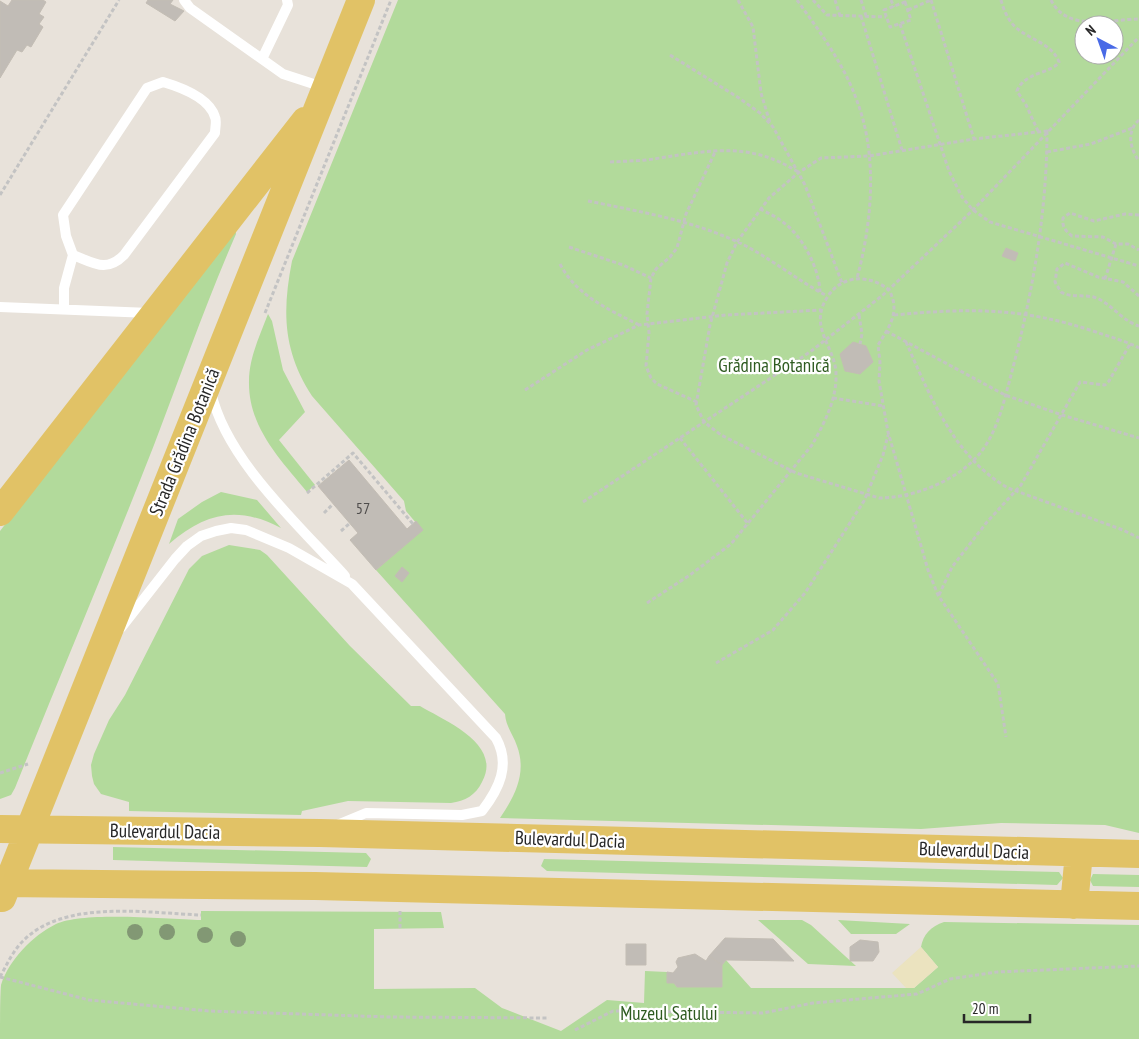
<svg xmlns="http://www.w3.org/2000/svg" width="1139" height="1039" font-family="'PT Sans Narrow',sans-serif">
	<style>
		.green { fill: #b2da9b; fill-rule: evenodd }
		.sand { fill: #ebe3bf }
		.building { fill: #c1bcb6; stroke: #c3bdb4 }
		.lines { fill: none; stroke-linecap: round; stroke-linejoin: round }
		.path { stroke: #c3c3c3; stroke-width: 3; stroke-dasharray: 4 2.5; stroke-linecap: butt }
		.service { stroke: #fff; stroke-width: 10 }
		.primary { stroke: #e1c266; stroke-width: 28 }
		.tree { fill: #829874 }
		.labels { text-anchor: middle; stroke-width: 4.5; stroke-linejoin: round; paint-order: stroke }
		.number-label { font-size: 16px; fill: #4e4c4b }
		.park-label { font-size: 19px; fill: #2e5b20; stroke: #fff }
		.street-label { font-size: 19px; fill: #272727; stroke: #fff }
	</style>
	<rect width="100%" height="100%" fill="#e8e2da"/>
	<!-- green -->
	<path class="green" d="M 398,0 L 1139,0 L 1139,833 L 1105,825 L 1001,823 L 921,829 L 500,818 C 515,796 527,773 517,746 C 513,734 506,727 505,714 L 376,570 L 422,530 L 406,511 L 404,501 L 312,396 C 283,351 282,312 292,261 ZM 1084,25 L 1114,25 L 1114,55 L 1084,55 Z
		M 235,229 L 236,234 C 206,303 181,374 154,445 C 109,560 61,673 15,788 L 11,795 L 0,799 L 0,531 Z
		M 268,314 L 272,321 L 283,370 L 305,412 L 279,440 L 315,485 L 307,492 C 280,459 248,427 249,381 C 249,358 260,335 268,314 Z
		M 221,492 L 257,500 L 281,528 C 237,505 205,513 169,544 L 178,519 L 202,502 Z
		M 229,545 L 260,550 L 267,555 L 350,646 L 411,706 L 420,706 C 445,721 503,744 482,782 C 476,795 465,801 451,803 L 348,801 L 302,811 L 301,815 L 129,811 L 129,802 L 101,794 L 94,784 L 92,776 L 91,765 L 94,754 L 109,720 L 125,695 L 189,569 L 202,556 Z
		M 113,847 L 366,853 L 371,859 L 367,867 L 113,860 Z
		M 544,859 L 1059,872 L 1063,878 L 1057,885 L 547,871 L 541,866 Z
		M 1093,874 L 1139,875 L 1139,887 L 1093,886 L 1090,880 Z
		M 201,911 L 441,912 L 444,928 L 374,929 L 374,989 L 475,988 L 502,1008 L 561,1031 L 607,1000 L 644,1003 L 645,971 L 667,972 L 667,983 L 674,983 L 677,987 L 721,987 L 722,965 L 726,960 L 751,988 L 914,988 L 938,967 L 921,947 C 923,935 931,926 944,922 L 1139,925 L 1139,1039 L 0,1039 C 0,1025 0,998 1,985 C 9,960 32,936 56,924 C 83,911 168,919 201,920 Z
		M 758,920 L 802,920 L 811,925 L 856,966 L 808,964 Z
		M 838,920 L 910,924 L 896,934 L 851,934 Z"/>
	<!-- sand -->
	<path class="sand" d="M 921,947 L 938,967 L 914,988 L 906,988 L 892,973 Z"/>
	<!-- building -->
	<path class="building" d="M 12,0 L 43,0 L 46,2 L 39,14 L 44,17 L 39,24 L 43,27 L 31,47 L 27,45 L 22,52 L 17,50 L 0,78 L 0,1 L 8,6 Z
		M 148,0 L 173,0 L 170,4 L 184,11 L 175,21 L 146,3 Z
		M 1006,248 L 1018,253 L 1015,261 L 1002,256 Z
		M 853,342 L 866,346 L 873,362 L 860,374 L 845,371 L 840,354 Z
		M 349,460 L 407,529 L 416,521 L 423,530 L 376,570 L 350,540 L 358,533 L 318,486 Z
		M 402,567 L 409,573 L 402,582 L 395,576 Z
		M 725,938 L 773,939 L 794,961 L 726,960 L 722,965 L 709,956 Z
		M 860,940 L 878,942 L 879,952 L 873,961 L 850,961 L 850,947 Z
		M 626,944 L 646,944 L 646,965 L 626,965 Z
		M 695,954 L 706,961 L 709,956 L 722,965 L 722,987 L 677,987 L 674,983 L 667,983 L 667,972 L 673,973 L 678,967 L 676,962 L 678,958 Z"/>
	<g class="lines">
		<!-- path -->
		<path class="path" d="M 738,0 L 753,27 L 761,93 L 770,123
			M 797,0 C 820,32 844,64 857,101 C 878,156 872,223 857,278
			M 813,0 L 827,15 L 886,17
			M 835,0 L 840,16
			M 861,0 L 866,16
			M 891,0 L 894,7
			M 931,0 L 974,139
			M 1001,0 C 1004,11 1009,23 1019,30 C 1032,40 1053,45 1059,62 C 1053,73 1024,72 1017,91 L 1026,105 L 1038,131
			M 1051,0 C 1067,33 1111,19 1139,19
			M 905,2 L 911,20 L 890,27 L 884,10 Z
			M 908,10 L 931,0
			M 861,16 L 902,150
			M 900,24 L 949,171 L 962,197 L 973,210 L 990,222 L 1139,266
			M 670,55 L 739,98 L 760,113 L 773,127 L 805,185 L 842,283
			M 1139,120 C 1126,132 1130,148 1139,161
			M 1047,131 C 1047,213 1032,296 1011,375 C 1004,401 998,430 981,452 C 959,480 914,498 879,498 L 796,473 L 721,435 L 704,422 L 696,405 L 710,325 L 727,263 L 737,242 L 769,198 L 798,173 L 821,158 L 869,156 L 974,139 Z
			M 1047,152 L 1091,144 L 1132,128
			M 610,162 C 627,161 644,161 660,158 C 711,150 751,142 798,172
			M 0,195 L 119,0
			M 588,201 C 642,212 696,221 746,246 C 774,261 799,281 827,296
			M 760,209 C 768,213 777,217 784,223 C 803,237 819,268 820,292
			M 1139,215 L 1125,214 L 1094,221 L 1070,213 L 1063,218 C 1062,227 1065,230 1072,236 L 1103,237 L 1116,244 L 1128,244 L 1139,250
			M 569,247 L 623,265 L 651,278
			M 560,264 C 577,296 608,309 639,325
			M 1105,279 L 1116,244
			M 1139,296 L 1123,282 L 1098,277 L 1065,263 L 1057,269 L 1055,282 L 1061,292 C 1073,299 1087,293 1099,299 C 1114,307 1123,321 1139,326
			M 265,313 L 391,0
			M 859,315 L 862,334 L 860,344
			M 894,315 C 970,308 1022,307 1096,332 C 1110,337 1126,341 1139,348
			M 886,331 L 1005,395 L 1062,415 L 1139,438
			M 906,342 C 930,396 954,457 1008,488 L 1123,530 L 1139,538
			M 525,390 L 587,350 L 639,325 L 726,315 L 821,310
			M 833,398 L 883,406
			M 697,402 L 657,384 L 651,378 L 646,366 L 649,333 L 647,314 L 651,278 L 656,269 L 670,257 L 677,248 L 686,214 L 716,150
			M 680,438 L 749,525
			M 307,493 L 353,453 L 413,524
			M 583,502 L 810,352 L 883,295 L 973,210 L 1139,37
			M 324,513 L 333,504
			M 341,531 L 349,524
			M 939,595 L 952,567 L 987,522 L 1021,485 L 1080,382 L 1105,385 L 1109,381 L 1130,344
			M 647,603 L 690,575 L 731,544 L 812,445 C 824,424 837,399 836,374 C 836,349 810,329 825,301 C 830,292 836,285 847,281 C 861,276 877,280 889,290 C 901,312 889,327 878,345 L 880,362 L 879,381 L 888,432 L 928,570 L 938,595 L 998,684 L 1006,737
			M 716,663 L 773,630 L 805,593 L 864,501 L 883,455 L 888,435
			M 0,773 L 28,764
			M 400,911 L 400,928
			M 0,977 L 89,1000 L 209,1011 L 390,1017 L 549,1018
			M 0,977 C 7,964 13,951 23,941 C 64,899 147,913 201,915
			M 575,1030 L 613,1011 L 763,1013 L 813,1003 L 917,994 L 950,979 L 997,972 L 1139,966"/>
		<!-- service -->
		<path class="service" d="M 184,0 L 190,8 L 283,74 L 326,88
			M 262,59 L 288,5 L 287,0
			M 0,307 L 150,313
			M 64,309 L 64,288 L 73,255 L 66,236 L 63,215 L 147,88 L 163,82 C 180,87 209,97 215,117 C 217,121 215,128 215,133 L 124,255 C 106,273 94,263 73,255
			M 211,392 C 226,460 299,525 345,576
			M 121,628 L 175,559 L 187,546 L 201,536 L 216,531 L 231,528 L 246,530 L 289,548 L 352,584 L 496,738 C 511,765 499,789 482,811 L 462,815 L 366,813 L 337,825"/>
		<!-- primary -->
		<path class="primary" d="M 0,512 L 305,121
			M 0,829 L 320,833 L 1139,854
			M 0,883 L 315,886 L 1139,906
			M 2,898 L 361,0
			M 1074,905 L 1079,853"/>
	</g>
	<!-- trees -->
	<g class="tree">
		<circle cx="135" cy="932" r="8"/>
		<circle cx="167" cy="932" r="8"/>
		<circle cx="205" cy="935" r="8"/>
		<circle cx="238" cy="939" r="8"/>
	</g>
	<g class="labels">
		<!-- number labels -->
		<g class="number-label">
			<text x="363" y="514">57</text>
		</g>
		<!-- park labels -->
		<g class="park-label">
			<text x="774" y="372">Grădina Botanică</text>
			<text x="669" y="1020">Muzeul Satului</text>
		</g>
		<!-- street labels -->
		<g class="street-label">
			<text transform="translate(184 442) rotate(-68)" y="7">Strada Grădina Botanică</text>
			<text transform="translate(165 831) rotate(1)" y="7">Bulevardul Dacia</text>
			<text transform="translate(570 839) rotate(2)" y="7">Bulevardul Dacia</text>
			<text transform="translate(974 850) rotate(2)" y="7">Bulevardul Dacia</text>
		</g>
	</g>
	<!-- north arrow -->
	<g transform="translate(1099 40) rotate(319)"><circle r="24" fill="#ffffff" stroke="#a9a9a9"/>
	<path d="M0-4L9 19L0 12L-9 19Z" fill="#496ae6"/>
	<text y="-8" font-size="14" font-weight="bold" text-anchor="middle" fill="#272727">N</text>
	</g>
	<!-- scale -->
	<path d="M964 1014v8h66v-8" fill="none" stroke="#272727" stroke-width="2.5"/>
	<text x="972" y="1014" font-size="15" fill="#272727" stroke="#ffffff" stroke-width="4" paint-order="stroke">20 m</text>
</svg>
